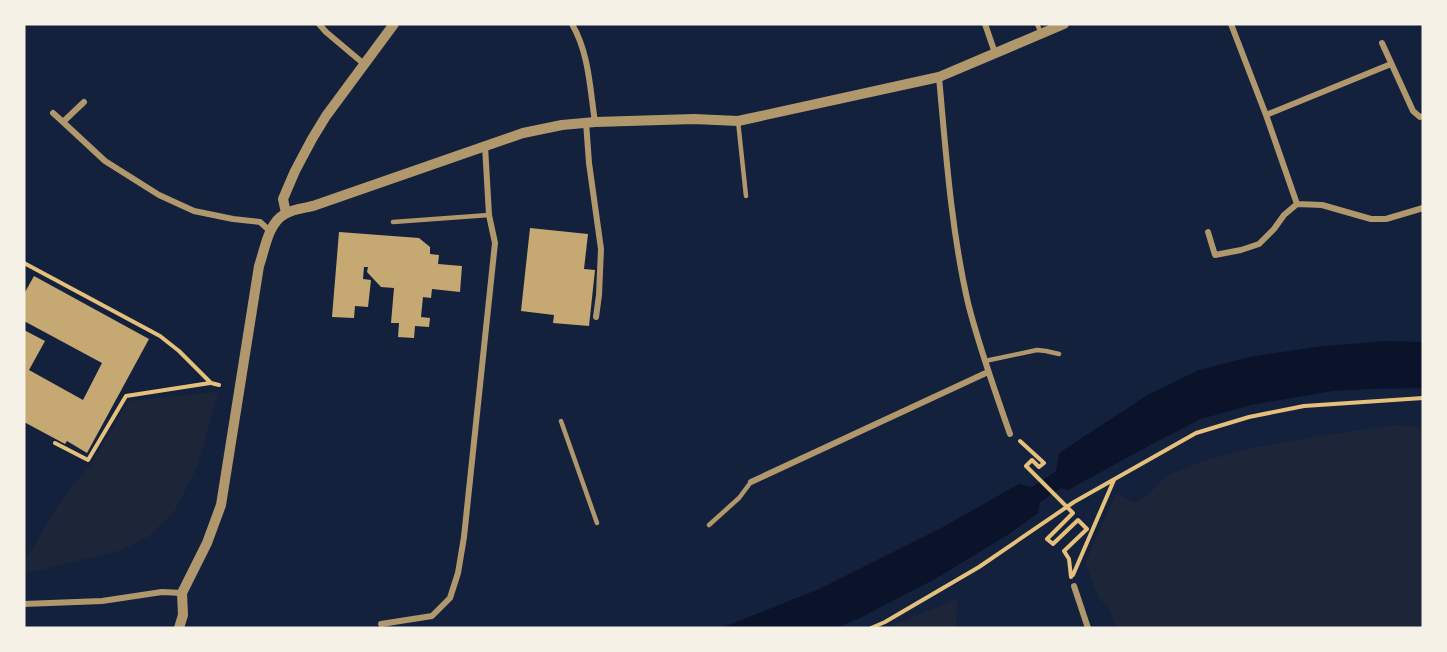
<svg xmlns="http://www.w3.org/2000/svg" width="1447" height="652" font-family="Georgia,serif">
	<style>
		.green { fill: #1d2539 }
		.water { fill: #0b132b }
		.building { fill: #c6a872 }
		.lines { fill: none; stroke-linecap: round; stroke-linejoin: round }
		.path { stroke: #e5c07b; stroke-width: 4 }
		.service { stroke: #b1986c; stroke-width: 4.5 }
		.minor { stroke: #b1986c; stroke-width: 6 }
		.tertiary { stroke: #b1986c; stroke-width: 10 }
	</style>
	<rect width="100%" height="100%" fill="#14213d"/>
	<!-- green -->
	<path class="green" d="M 218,392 L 198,465 L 174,512 L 149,536 L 122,550 L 24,574 L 24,559 L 29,554 L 58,505 L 70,488 L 91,465 L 128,401 Z
		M 1396,425 L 1423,428 L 1423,628 L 1116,628 L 1110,609 L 1099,598 L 1085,563 L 1116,494 L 1136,503 L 1152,491 L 1164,477 L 1200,462 L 1252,448 L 1319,436 Z
		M 957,599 L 956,628 L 886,628 Z"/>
	<!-- water -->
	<path class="water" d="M 1387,341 L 1423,342 L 1423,388 L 1370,389 L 1333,391 L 1251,405 L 1201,419 L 1154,443 L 1068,490 L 1061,488 L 1040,502 L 1038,513 L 1006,536 L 935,579 L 862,617 L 837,628 L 721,628 L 819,589 L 945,526 L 1019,484 L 1032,487 L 1056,471 L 1059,453 L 1149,394 L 1199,370 L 1254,356 L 1323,346 Z"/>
	<!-- building -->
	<path class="building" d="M 530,228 L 588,234 L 584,269 L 595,270 L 589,326 L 553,323 L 554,315 L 521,311 Z
		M 339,232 L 419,238 L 430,247 L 430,254 L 439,255 L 438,264 L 462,266 L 460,292 L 432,289 L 431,298 L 423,297 L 421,317 L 430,318 L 429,327 L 415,326 L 414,338 L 398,337 L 399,323 L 391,323 L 394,288 L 381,287 L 367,272 L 368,267 L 364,267 L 363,279 L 371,280 L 368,307 L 355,306 L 354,318 L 332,317 Z
		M 34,276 L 149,339 L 87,453 L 67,441 L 65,444 L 24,422 L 24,330 L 45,341 L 29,370 L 83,400 L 102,363 L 24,321 L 24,294 Z"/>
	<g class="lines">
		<!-- path -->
		<path class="path" d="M 24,263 L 160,336 L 179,351 L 211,383 L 219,385
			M 1020,441 L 1044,463 L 1039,467 L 1032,460 L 1026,466 L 1073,513 L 1047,539 L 1053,544 L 1078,520 L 1087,529 L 1064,551 L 1069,559 L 1071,577
			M 55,443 L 88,460 L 126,396 L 210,383
			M 1073,575 L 1114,480
			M 871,628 L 885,622 L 979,567 L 1074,502 L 1196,433 L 1249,417 L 1304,406 L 1423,398"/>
		<!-- service -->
		<path class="service" d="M 1037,24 L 1041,33
			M 738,121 L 746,196
			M 393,222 L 489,215
			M 985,361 L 1037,350 L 1046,351 L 1059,354
			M 561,421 L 597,523
			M 709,525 L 739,498 L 751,482"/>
		<!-- minor -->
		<path class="minor" d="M 319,24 L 326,32 L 364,64
			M 572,24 C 589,53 590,89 595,122
			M 985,24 L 995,53
			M 1231,24 L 1266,115 L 1297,204
			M 1382,43 L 1413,111 L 1420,117 L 1423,116
			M 939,77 C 946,153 951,229 968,303 C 979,347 995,391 1010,434
			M 53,113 L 63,122 L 84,102
			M 1266,115 L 1391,64
			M 63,122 L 105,161 L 159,195 L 194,211 L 233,219 L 260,222 L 270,231
			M 586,122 L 589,163 L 601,249 L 599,295 L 596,317
			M 1208,232 L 1215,255 L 1241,250 L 1259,244 L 1274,229 L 1284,215 L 1297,204 L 1322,205 L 1371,219 L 1386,219 L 1423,208
			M 751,482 L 988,372
			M 1074,586 L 1088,628
			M 24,604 L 102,601 L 162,592 L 182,593
			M 381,624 L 432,616 L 450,598 L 458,573 L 464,537 L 495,243 L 489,215 L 485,146"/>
		<!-- tertiary -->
		<path class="tertiary" d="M 286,213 L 283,199 L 295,171 L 312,139 L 326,116 L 394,24
			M 179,628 L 183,615 L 182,593 L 207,543 L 221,505 L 259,266 C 265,249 268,223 285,214 C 293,209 304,208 313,206 L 523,133 L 562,125 L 595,122 L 694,119 L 738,121 L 939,77 L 1064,24"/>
	</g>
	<!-- border -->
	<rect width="1447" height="652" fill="none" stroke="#f6f1e7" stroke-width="51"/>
</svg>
